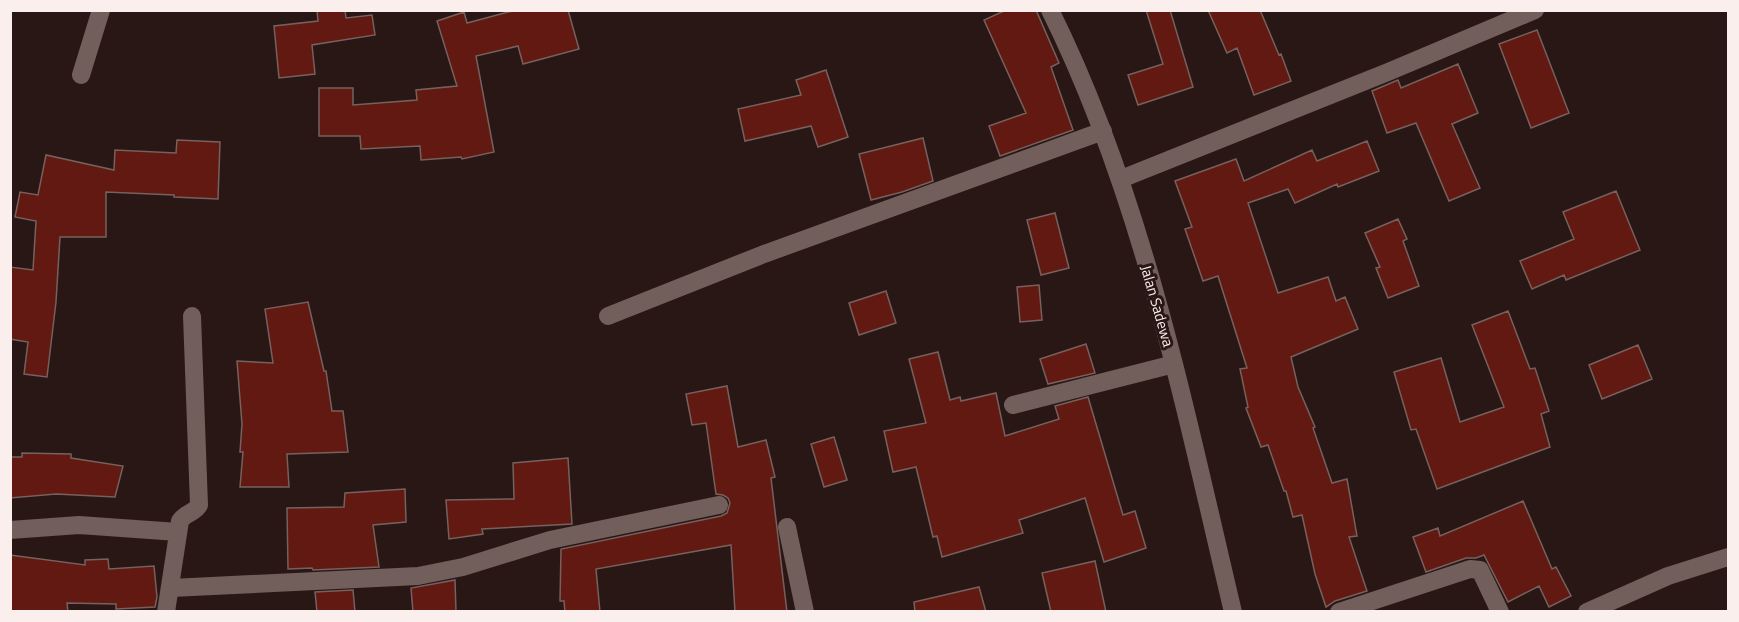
<svg xmlns="http://www.w3.org/2000/svg" width="1739" height="622" font-family="'Titillium Web',sans-serif">
	<style>
		.building { fill: #621911; stroke: #76615e; stroke-width: 1.5 }
		.lines { fill: none; stroke-linecap: round; stroke-linejoin: round }
		.minor { stroke: #725e5b; stroke-width: 18 }
		.labels { text-anchor: middle; stroke-width: 6; stroke-linejoin: round; paint-order: stroke }
		.street-label { font-size: 15px; fill: #fbefed; stroke: #281715 }
	</style>
	<rect width="100%" height="100%" fill="#281715"/>
	<!-- building -->
	<path class="building" d="M 317,10 L 345,10 L 346,18 L 372,15 L 375,35 L 312,45 L 315,74 L 279,78 L 274,26 L 318,21 Z
		M 516,10 L 568,10 L 579,49 L 523,64 L 518,46 L 476,56 L 494,152 L 462,159 L 461,157 L 421,160 L 420,146 L 361,149 L 360,136 L 319,136 L 319,88 L 353,88 L 353,105 L 417,100 L 416,90 L 457,86 L 437,21 L 464,12 L 467,23 Z
		M 1006,10 L 1036,10 L 1059,63 L 1051,67 L 1073,130 L 1000,156 L 989,126 L 1026,113 L 984,20 Z
		M 1146,10 L 1170,10 L 1193,87 L 1138,105 L 1128,75 L 1163,64 Z
		M 1208,10 L 1260,10 L 1279,55 L 1281,54 L 1291,81 L 1254,95 L 1237,48 L 1227,53 Z
		M 1537,30 L 1569,113 L 1531,128 L 1499,44 Z
		M 1458,64 L 1478,113 L 1452,124 L 1480,188 L 1449,201 L 1416,123 L 1387,133 L 1372,91 L 1398,80 L 1401,88 Z
		M 826,70 L 848,137 L 818,147 L 811,126 L 745,141 L 738,109 L 801,95 L 796,80 Z
		M 923,138 L 933,181 L 902,192 L 871,200 L 859,154 Z
		M 177,140 L 220,142 L 218,199 L 174,197 L 174,195 L 106,192 L 106,237 L 60,237 L 56,302 L 47,377 L 24,374 L 28,342 L 10,339 L 10,267 L 33,270 L 36,221 L 15,217 L 20,192 L 38,195 L 46,155 L 114,170 L 115,150 L 176,153 Z
		M 1367,141 L 1379,171 L 1338,187 L 1337,184 L 1295,203 L 1288,189 L 1248,203 L 1278,293 L 1328,277 L 1336,301 L 1345,297 L 1358,329 L 1291,357 L 1298,387 L 1315,427 L 1313,428 L 1332,483 L 1347,479 L 1357,536 L 1349,537 L 1367,591 L 1335,601 L 1326,607 L 1315,574 L 1302,515 L 1293,517 L 1286,491 L 1284,491 L 1268,445 L 1261,447 L 1246,408 L 1248,407 L 1240,369 L 1247,368 L 1218,276 L 1203,281 L 1185,229 L 1192,227 L 1175,181 L 1236,159 L 1244,181 L 1312,150 L 1317,161 Z
		M 1616,191 L 1640,250 L 1566,280 L 1564,275 L 1532,289 L 1520,261 L 1574,239 L 1563,212 Z
		M 1055,213 L 1069,268 L 1041,275 L 1027,220 Z
		M 1398,219 L 1407,239 L 1403,241 L 1419,286 L 1388,298 L 1376,268 L 1380,267 L 1365,233 Z
		M 1039,285 L 1042,320 L 1020,322 L 1017,287 Z
		M 886,291 L 896,323 L 859,335 L 849,303 Z
		M 308,302 L 324,371 L 326,371 L 332,411 L 343,411 L 348,452 L 287,454 L 289,487 L 240,487 L 243,452 L 240,452 L 242,424 L 237,361 L 273,363 L 265,309 Z
		M 1508,311 L 1530,369 L 1535,368 L 1549,411 L 1541,414 L 1550,447 L 1437,489 L 1416,429 L 1411,430 L 1394,372 L 1441,358 L 1460,422 L 1504,407 L 1472,325 Z
		M 1086,344 L 1095,373 L 1048,384 L 1040,359 Z
		M 1638,345 L 1652,379 L 1602,399 L 1589,365 Z
		M 938,352 L 950,400 L 960,397 L 961,401 L 996,393 L 1005,436 L 1059,419 L 1055,406 L 1088,397 L 1123,515 L 1135,511 L 1146,548 L 1104,562 L 1085,498 L 1019,520 L 1023,533 L 942,557 L 937,536 L 933,537 L 916,467 L 893,472 L 884,431 L 926,423 L 909,359 Z
		M 727,386 L 738,447 L 766,440 L 775,477 L 771,478 L 787,612 L 735,612 L 731,545 L 596,569 L 600,612 L 565,612 L 564,601 L 560,601 L 561,549 L 721,516 L 727,513 L 730,503 L 728,498 L 723,495 L 716,494 L 706,423 L 692,425 L 686,394 Z
		M 834,437 L 847,480 L 824,487 L 811,444 Z
		M 22,453 L 71,454 L 71,458 L 123,466 L 115,497 L 56,494 L 10,498 L 10,457 L 22,457 Z
		M 568,458 L 572,524 L 482,529 L 483,534 L 449,539 L 446,500 L 514,499 L 513,463 Z
		M 405,489 L 406,522 L 373,525 L 379,567 L 313,570 L 312,568 L 288,569 L 287,508 L 344,507 L 345,493 Z
		M 1523,501 L 1552,569 L 1556,567 L 1571,596 L 1549,607 L 1539,586 L 1508,602 L 1484,555 L 1476,558 L 1466,558 L 1426,572 L 1413,537 L 1438,528 L 1440,536 Z
		M 10,555 L 85,565 L 85,560 L 108,559 L 109,569 L 154,566 L 157,597 L 155,607 L 116,609 L 116,604 L 67,603 L 68,612 L 10,612 Z
		M 1095,561 L 1106,612 L 1051,612 L 1042,573 Z
		M 455,580 L 456,612 L 413,612 L 411,588 Z
		M 979,587 L 986,612 L 915,612 L 914,602 Z
		M 353,590 L 355,612 L 317,612 L 315,592 Z"/>
	<g class="lines">
		<!-- minor -->
		<path class="minor" d="M 1050,10 C 1143,197 1185,410 1233,612
			M 81,75 L 101,10
			M 1121,179 L 1388,72 L 1535,10
			M 608,316 L 764,254 L 1103,131
			M 1013,405 L 1174,364
			M 787,527 L 805,612
			M 10,530 L 79,525 L 178,532
			M 171,588 L 418,576 L 463,567 L 550,540 L 719,505
			M 166,612 L 180,521 C 185,513 195,513 199,505 L 192,316
			M 1339,612 L 1470,569 L 1480,570 L 1500,612
			M 1587,612 L 1668,576 L 1728,557"/>
	</g>
	<g class="labels">
		<!-- street labels -->
		<g class="street-label">
			<text transform="translate(1157 306) rotate(74)" y="5">Jalan Sadewa</text>
		</g>
	</g>
	<!-- border -->
	<rect width="1739" height="622" fill="none" stroke="#fbefed" stroke-width="24"/>
</svg>
